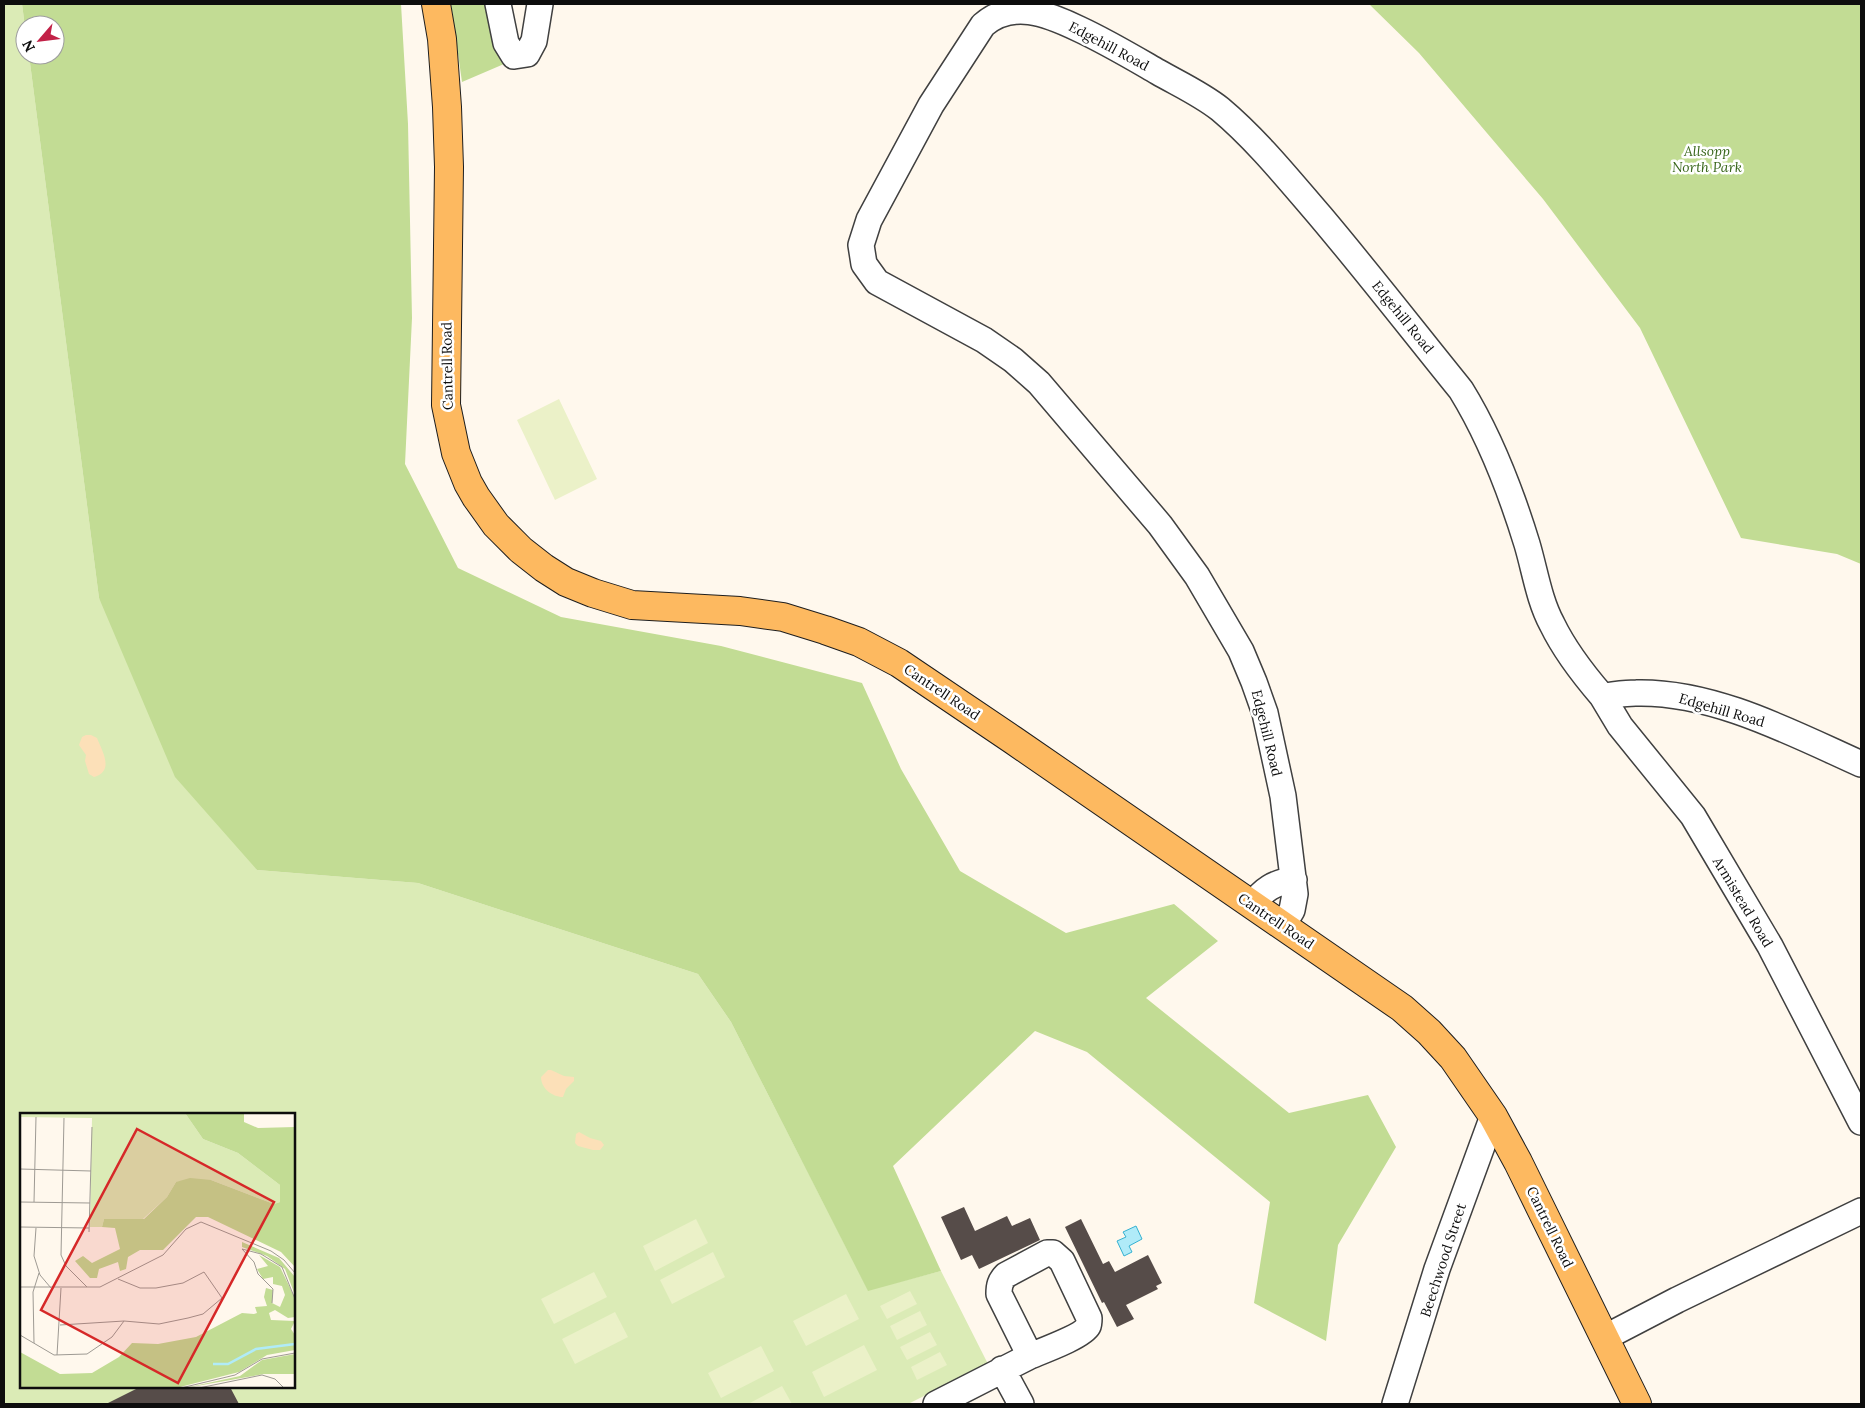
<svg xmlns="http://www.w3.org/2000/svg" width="1865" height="1408" font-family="Lora,serif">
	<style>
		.green { fill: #dbebb6; fill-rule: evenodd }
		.forest { fill: #c2dc94 }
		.sand { fill: #fce0b8 }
		.pitch { fill: #ebf1c8 }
		.water { fill: #b0ebf8; stroke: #35b1d1 }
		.building { fill: #564c49 }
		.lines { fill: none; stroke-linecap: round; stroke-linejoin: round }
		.minor-casing { stroke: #404040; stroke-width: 28 }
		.major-casing { stroke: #1e1e1e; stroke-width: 30 }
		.minor { stroke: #fff; stroke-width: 25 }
		.major { stroke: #fdb960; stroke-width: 28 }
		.labels { text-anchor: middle; stroke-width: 5; stroke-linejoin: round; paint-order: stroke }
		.street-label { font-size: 14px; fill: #0d0d0d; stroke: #fff }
		.park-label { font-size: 14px; font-style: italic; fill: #39671b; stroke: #fff }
		.inset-river { fill: none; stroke: #b0ebf8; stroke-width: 2.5 }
		.inset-road { fill: none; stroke: #9e9a93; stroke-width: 1 }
		.view { fill: #d62828; fill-opacity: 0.15; stroke: #d62828; stroke-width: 2.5 }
		.inset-edge { fill: none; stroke: #0d0d0d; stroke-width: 2.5 }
	</style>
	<rect width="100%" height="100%" fill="#fff8ed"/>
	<!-- green -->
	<path class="green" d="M 4,4 L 22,4 L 25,27 L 25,55 L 29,55 L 99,598 L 257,870 L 418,883 L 698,974 L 731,1022 L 868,1290 L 941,1271 L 988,1364 L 908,1404 L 4,1404 ZM 21,1114 L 294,1114 L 294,1387 L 21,1387 Z"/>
	<!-- forest -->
	<path class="forest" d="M 22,4 L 401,4 L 408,124 L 412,318 L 405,464 L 458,568 L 561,617 L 721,646 L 862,683 L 901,769 L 960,871 L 1066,933 L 1174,904 L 1218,941 L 1146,998 L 1289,1113 L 1368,1095 L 1396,1147 L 1338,1245 L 1326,1341 L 1254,1303 L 1270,1202 L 1087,1052 L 1035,1031 L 893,1166 L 941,1271 L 868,1291 L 731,1022 L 698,974 L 418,883 L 257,870 L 175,777 L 99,598 L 29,55 L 55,55 L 55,25 L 25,25 L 25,27 Z
		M 451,4 L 486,4 L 504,64 L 462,82 Z
		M 1369,4 L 1861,4 L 1861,564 L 1837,554 L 1741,538 L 1640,328 L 1543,199 L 1419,53 Z"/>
	<!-- sand -->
	<path class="sand" d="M 86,735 L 91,735 L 97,738 C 102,751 115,771 94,777 L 89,774 L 85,761 L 86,755 L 79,745 L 82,737 Z
		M 548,1070 L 551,1070 L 564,1076 L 574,1077 L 574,1081 L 566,1089 L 563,1097 C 552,1097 541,1088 541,1077 Z
		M 579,1132 L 590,1138 L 601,1141 L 604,1145 L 600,1150 L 593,1150 L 578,1146 L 575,1143 L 576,1134 Z"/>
	<!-- pitch -->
	<path class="pitch" d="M 559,399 L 597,479 L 555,500 L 517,420 Z
		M 696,1219 L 708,1243 L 655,1271 L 643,1246 Z
		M 713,1252 L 725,1277 L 672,1304 L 660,1280 Z
		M 594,1272 L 607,1297 L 554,1324 L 541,1299 Z
		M 910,1291 L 917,1304 L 887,1319 L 880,1306 Z
		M 846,1294 L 859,1319 L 806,1346 L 793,1321 Z
		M 920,1311 L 927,1325 L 897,1340 L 890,1326 Z
		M 615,1312 L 628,1337 L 575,1364 L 562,1339 Z
		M 930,1332 L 937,1345 L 907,1360 L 900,1347 Z
		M 864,1345 L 877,1370 L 824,1397 L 812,1372 Z
		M 761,1346 L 774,1371 L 721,1398 L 708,1373 Z
		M 940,1352 L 947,1365 L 917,1380 L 911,1367 Z
		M 782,1386 L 792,1404 L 748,1404 Z"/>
	<!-- water -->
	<path class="water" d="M 1136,1226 L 1142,1239 L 1129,1246 L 1132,1252 L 1124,1256 L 1117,1241 L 1126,1237 L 1123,1232 Z"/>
	<!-- building -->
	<path class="building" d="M 964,1207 L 975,1231 L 1007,1216 L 1012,1226 L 1030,1218 L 1040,1240 L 979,1269 L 972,1255 L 961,1260 L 941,1217 Z
		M 1081,1219 L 1103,1264 L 1109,1261 L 1115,1272 L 1148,1255 L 1162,1283 L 1156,1286 L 1158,1289 L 1126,1305 L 1134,1319 L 1117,1327 L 1104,1302 L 1102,1303 L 1065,1227 Z
		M 140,1387 L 230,1387 L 239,1404 L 106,1404 Z"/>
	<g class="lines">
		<defs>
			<path id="minor" d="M 498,4 L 506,43 L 514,56 L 527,54 L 534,41 L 540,4
				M 1602,696 L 1620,726 L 1693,816 L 1770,946 L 1861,1122
				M 1252,905 C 1263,890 1274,882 1294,880
				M 1283,925 L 1292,910 L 1295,894 L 1283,796 L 1265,713 L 1254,682 L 1241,651 L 1197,576 L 1160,525 L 1039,383 L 1013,360 L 984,340 L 877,282 L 864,264 L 861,245 L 869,220 L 931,105 L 983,25 C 1012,0 1046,13 1079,29 C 1107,42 1132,57 1158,72 C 1179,84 1201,94 1220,109 C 1257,140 1289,180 1321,217 C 1369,274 1414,332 1461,390 C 1490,437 1511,492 1527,544 C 1535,571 1539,600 1552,624 C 1565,651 1583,674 1602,696 C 1613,695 1625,693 1636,693 C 1713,691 1792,733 1861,764
				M 1047,1253 L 1053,1253 L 1062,1261 L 1089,1318 C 1089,1321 1089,1324 1088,1326 C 1083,1336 1042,1351 1030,1356 L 999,1294 C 999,1286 1000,1281 1006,1275 Z
				M 1604,1338 L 1677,1300 L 1861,1211
				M 1002,1369 L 1021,1404
				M 936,1404 L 1030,1356
				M 1395,1404 L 1437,1269 L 1493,1116"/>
			<path id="major" d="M 436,4 L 442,39 L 447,107 L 449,167 L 446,405 L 456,453 L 468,483 L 476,497 L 496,525 L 521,550 L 544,568 L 566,582 L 593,593 L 632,605 L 740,611 L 783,617 L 825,630 L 859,642 L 899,663 L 1013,740 L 1402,1008 L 1429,1032 L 1453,1058 L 1493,1116 L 1518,1162 L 1637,1404"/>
		</defs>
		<!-- minor casing -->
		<use href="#minor" class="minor-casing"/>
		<!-- major casing -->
		<use href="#major" class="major-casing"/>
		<!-- minor -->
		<use href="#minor" class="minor"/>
		<!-- major -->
		<use href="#major" class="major"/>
	</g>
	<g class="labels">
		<!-- street labels -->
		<g class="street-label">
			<text transform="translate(1109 46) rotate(28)" y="5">Edgehill Road</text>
			<text transform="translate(1403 317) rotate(51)" y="5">Edgehill Road</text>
			<text transform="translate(447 366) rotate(-91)" y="5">Cantrell Road</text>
			<text transform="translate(942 692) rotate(34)" y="5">Cantrell Road</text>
			<text transform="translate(1722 710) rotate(16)" y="5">Edgehill Road</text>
			<text transform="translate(1267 733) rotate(76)" y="5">Edgehill Road</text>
			<text transform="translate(1743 902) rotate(59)" y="5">Armistead Road</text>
			<text transform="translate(1276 921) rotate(34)" y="5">Cantrell Road</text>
			<text transform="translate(1550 1227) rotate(64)" y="5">Cantrell Road</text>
			<text transform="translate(1443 1260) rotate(-72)" y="5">Beechwood Street</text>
		</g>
		<!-- park labels -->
		<g class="park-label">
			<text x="1707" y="156">Allsopp<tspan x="1707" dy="16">North Park</tspan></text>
		</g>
	</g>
	<!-- overview -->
	<g transform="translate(20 1113)">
		<rect width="275" height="275" fill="#fff8ed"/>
		<path d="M 0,0 L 165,0 L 183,26 L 218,40 L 260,72 L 260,89 L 254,91 L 191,67 L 156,69 L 147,84 L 123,106 L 84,106 L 82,114 L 70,114 L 72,5 L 0,4 Z" fill="#dbebb6"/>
		<path d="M 165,0 L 224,0 L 224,9 L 238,15 L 275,14 L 275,154 L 261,139 L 188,104 L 176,104 L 143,137 L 120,137 L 108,144 L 106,156 L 100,158 L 98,149 L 79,156 L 77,165 L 70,165 L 55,148 L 63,143 L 72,150 L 100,136 L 95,115 L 82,114 L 84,106 L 124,106 L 147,84 L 156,69 L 170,65 L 191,67 L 254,91 L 260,89 L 260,72 L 218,40 L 183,26 ZM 222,129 L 259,145 L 275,164 L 275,182 L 265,156 L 247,143 L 222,134 ZM 239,142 L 260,154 L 274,183 L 275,204 L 268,205 L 255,197 L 249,200 L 251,207 L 275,208 L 271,216 L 275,222 L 275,237 L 247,242 L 219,259 L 156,275 L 0,275 L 0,239 L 40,261 L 72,260 L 99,244 L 112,230 L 138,231 L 176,224 L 222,200 L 234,201 L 237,200 L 235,194 L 247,193 L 244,184 L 246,175 L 253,177 L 252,190 L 260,194 L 265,182 L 262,173 L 253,171 L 253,164 L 243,166 L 237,156 L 248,153 ZM 275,241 L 275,261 L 244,261 L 165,275 L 220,263 L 242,247 Z" fill="#c2dc94"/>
		<path class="inset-river" d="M 193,251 L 208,251 L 236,236 L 275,231"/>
		<path class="inset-road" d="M 44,5 L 41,142 L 46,153 L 67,174M 0,56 L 71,58M 0,89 L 70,90M 14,89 L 16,4M 0,114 L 69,115M 16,115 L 14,143 L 20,162 L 31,175M 69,119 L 72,14M 0,174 L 80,174 L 143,142 L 166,116 L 181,109 L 251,138 L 264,147 L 275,160M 252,190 L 253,176 L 238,161 L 234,149 L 222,136 L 241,141 L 262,154 L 275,186M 40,212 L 104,208M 0,222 L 34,242 L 67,241 L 92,224 L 104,208 L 139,211 L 168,205 L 183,201 L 202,185 L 184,159 L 163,170 L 136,175 L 120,175 L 98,166M 14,230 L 13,179 L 19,160M 37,242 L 41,175M 161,275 L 215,262 L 242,246 L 275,240M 179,275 L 242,262 L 255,266 L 264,275"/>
		<path class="view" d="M 117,16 L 254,89 L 158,270 L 21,197 Z"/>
		<rect width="275" height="275" class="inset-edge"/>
	</g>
	<!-- border -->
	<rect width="1865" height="1408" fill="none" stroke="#0d0d0d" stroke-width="10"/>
	<!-- north arrow -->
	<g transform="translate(40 40) rotate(242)"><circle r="24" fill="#ffffff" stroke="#9e9e9e"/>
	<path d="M0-4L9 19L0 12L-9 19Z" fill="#c22147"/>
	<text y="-8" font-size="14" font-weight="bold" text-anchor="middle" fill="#0d0d0d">N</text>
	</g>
</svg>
